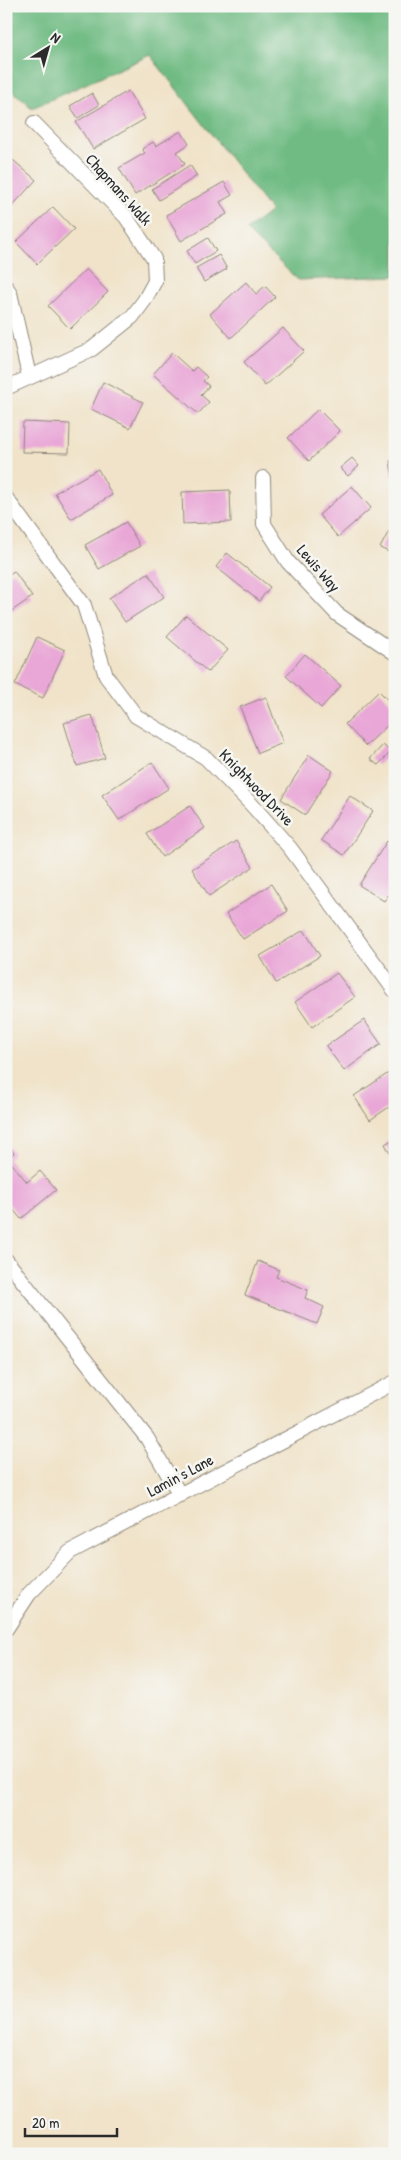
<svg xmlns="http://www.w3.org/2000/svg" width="401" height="2160" font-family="'Patrick Hand',sans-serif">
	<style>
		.forest { fill: #6fbb83; stroke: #4d7357 }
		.building { fill: #e9a7d7 }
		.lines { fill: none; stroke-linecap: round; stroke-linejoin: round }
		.service-casing { stroke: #8e877a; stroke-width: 16 }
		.service { stroke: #fff; stroke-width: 14 }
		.labels { text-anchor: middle; stroke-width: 5; stroke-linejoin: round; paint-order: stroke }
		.street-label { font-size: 16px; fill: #2b2b2b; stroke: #f6f6f2 }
	</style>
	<rect width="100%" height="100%" fill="#f6f6f2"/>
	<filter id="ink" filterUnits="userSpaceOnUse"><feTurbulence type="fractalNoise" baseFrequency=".02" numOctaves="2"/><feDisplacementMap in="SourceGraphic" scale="10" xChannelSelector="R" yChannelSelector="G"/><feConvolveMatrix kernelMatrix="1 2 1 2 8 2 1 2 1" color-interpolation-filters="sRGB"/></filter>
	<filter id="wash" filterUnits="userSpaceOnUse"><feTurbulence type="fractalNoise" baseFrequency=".0096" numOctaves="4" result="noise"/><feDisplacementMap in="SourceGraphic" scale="20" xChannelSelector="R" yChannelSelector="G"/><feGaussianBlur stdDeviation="1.12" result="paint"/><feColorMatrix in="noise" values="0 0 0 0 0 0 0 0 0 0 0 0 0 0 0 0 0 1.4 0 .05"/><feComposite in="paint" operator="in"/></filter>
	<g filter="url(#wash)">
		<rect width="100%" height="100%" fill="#f0e3c9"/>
		<!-- forest -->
		<path class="forest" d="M 6,6 L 395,6 L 395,276 L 298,280 L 246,230 L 271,211 L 150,55 L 32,108 L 6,85 Z"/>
		<g id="blocks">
			<!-- building -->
			<path class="building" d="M 128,91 L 145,119 L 93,149 L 76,122 Z
				M 92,93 L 99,105 L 78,118 L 70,106 Z
				M 181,131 L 189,144 L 177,152 L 185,164 L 135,195 L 119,168 L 145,153 L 142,149 L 153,142 L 156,146 Z
				M 13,160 L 36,180 L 6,213 L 6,168 Z
				M 190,165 L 197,176 L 159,200 L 152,189 Z
				M 224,182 L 232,195 L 220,202 L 227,214 L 181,241 L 166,215 Z
				M 53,207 L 74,229 L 37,264 L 16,242 Z
				M 208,238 L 216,251 L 195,264 L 187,251 Z
				M 219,255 L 227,269 L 204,282 L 196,268 Z
				M 86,269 L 108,292 L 70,329 L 48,306 Z
				M 246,282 L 256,294 L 265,286 L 275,297 L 231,338 L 210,314 Z
				M 283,328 L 304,351 L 265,386 L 244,362 Z
				M 172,353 L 192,371 L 196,367 L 207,377 L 203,381 L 209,386 L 201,395 L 209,402 L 198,414 L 153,374 Z
				M 103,382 L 143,402 L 130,428 L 91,409 Z
				M 318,409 L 340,431 L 309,461 L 288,438 Z
				M 23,422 L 70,424 L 69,453 L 22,452 Z
				M 352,458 L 359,466 L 348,476 L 340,468 Z
				M 395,460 L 395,482 L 394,482 L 390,461 Z
				M 98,469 L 112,495 L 71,519 L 55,493 Z
				M 352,486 L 371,508 L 338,537 L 319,515 Z
				M 230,490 L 231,522 L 183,524 L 182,492 Z
				M 126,522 L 140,546 L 99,569 L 85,545 Z
				M 389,531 L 395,534 L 395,555 L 380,548 Z
				M 227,553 L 270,587 L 259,601 L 216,567 Z
				M 14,571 L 32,597 L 6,615 L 6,576 Z
				M 148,573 L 164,597 L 125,622 L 109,598 Z
				M 186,615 L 228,650 L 208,672 L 167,637 Z
				M 37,637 L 65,650 L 43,698 L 15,685 Z
				M 305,654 L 341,686 L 321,708 L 286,676 Z
				M 379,691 L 395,707 L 395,718 L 366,746 L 345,724 Z
				M 266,697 L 283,743 L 258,753 L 240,707 Z
				M 92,715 L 105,758 L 77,766 L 64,723 Z
				M 383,745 L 391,752 L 378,765 L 370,759 Z
				M 309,755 L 333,771 L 305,815 L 281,799 Z
				M 152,762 L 169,788 L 119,820 L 102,795 Z
				M 350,796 L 373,811 L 344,855 L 321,840 Z
				M 190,806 L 205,828 L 162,857 L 147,834 Z
				M 236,841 L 253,867 L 209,896 L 192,869 Z
				M 387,841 L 395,846 L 395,886 L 384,901 L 359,885 Z
				M 271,884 L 288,911 L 243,939 L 226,914 Z
				M 304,930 L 320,956 L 276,983 L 260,956 Z
				M 337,973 L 355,997 L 312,1027 L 295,1002 Z
				M 364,1020 L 381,1044 L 344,1071 L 326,1046 Z
				M 393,1070 L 395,1073 L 395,1103 L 370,1120 L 354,1096 Z
				M 395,1138 L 395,1162 L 385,1144 Z
				M 6,1143 L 14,1153 L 8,1159 L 27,1182 L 40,1171 L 56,1190 L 21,1219 L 6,1201 Z
				M 258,1261 L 279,1270 L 276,1277 L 308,1290 L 305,1298 L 324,1307 L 317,1324 L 245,1295 Z"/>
		</g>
	</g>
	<g filter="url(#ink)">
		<use href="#blocks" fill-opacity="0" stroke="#8e877a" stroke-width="1"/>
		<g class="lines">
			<defs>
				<path id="service" d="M 6,287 L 10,293 L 29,376
					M 6,388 L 92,349 L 132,317 L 144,301 L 155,281 L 154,259 L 126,217 L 34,123
					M 263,478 L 264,524 L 288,562 L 337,614 L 395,653
					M 6,498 L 84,605 L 106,676 L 136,716 L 206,758 L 251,804 L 290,848 L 395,991
					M 6,1260 L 147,1438 L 180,1495
					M 6,1629 L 29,1594 L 70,1552 L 395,1382"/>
			</defs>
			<!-- service casing -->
			<use href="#service" class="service-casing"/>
			<!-- service -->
			<use href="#service" class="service"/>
		</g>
	</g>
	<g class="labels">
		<!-- street labels -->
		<g class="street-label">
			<text transform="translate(119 189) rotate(48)" y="6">Chapmans Walk</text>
			<text transform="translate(319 568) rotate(49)" y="6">Lewis Way</text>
			<text transform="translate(257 787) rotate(46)" y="6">Knightwood Drive</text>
			<text transform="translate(180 1475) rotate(-28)" y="6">Lamin's Lane</text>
		</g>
	</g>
	<!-- margin -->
	<rect width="401" height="2160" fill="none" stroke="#f6f6f2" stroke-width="25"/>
	<!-- north arrow -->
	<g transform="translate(48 48) rotate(37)" stroke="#f6f6f2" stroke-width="4" paint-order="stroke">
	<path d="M0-4L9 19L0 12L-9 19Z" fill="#2b2b2b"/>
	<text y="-8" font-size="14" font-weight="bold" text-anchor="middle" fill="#2b2b2b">N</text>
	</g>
	<!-- scale -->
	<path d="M25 2128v8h92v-8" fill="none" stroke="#2b2b2b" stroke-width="2.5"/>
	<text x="32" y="2128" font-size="15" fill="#2b2b2b" stroke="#f6f6f2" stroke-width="4" paint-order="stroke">20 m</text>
</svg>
